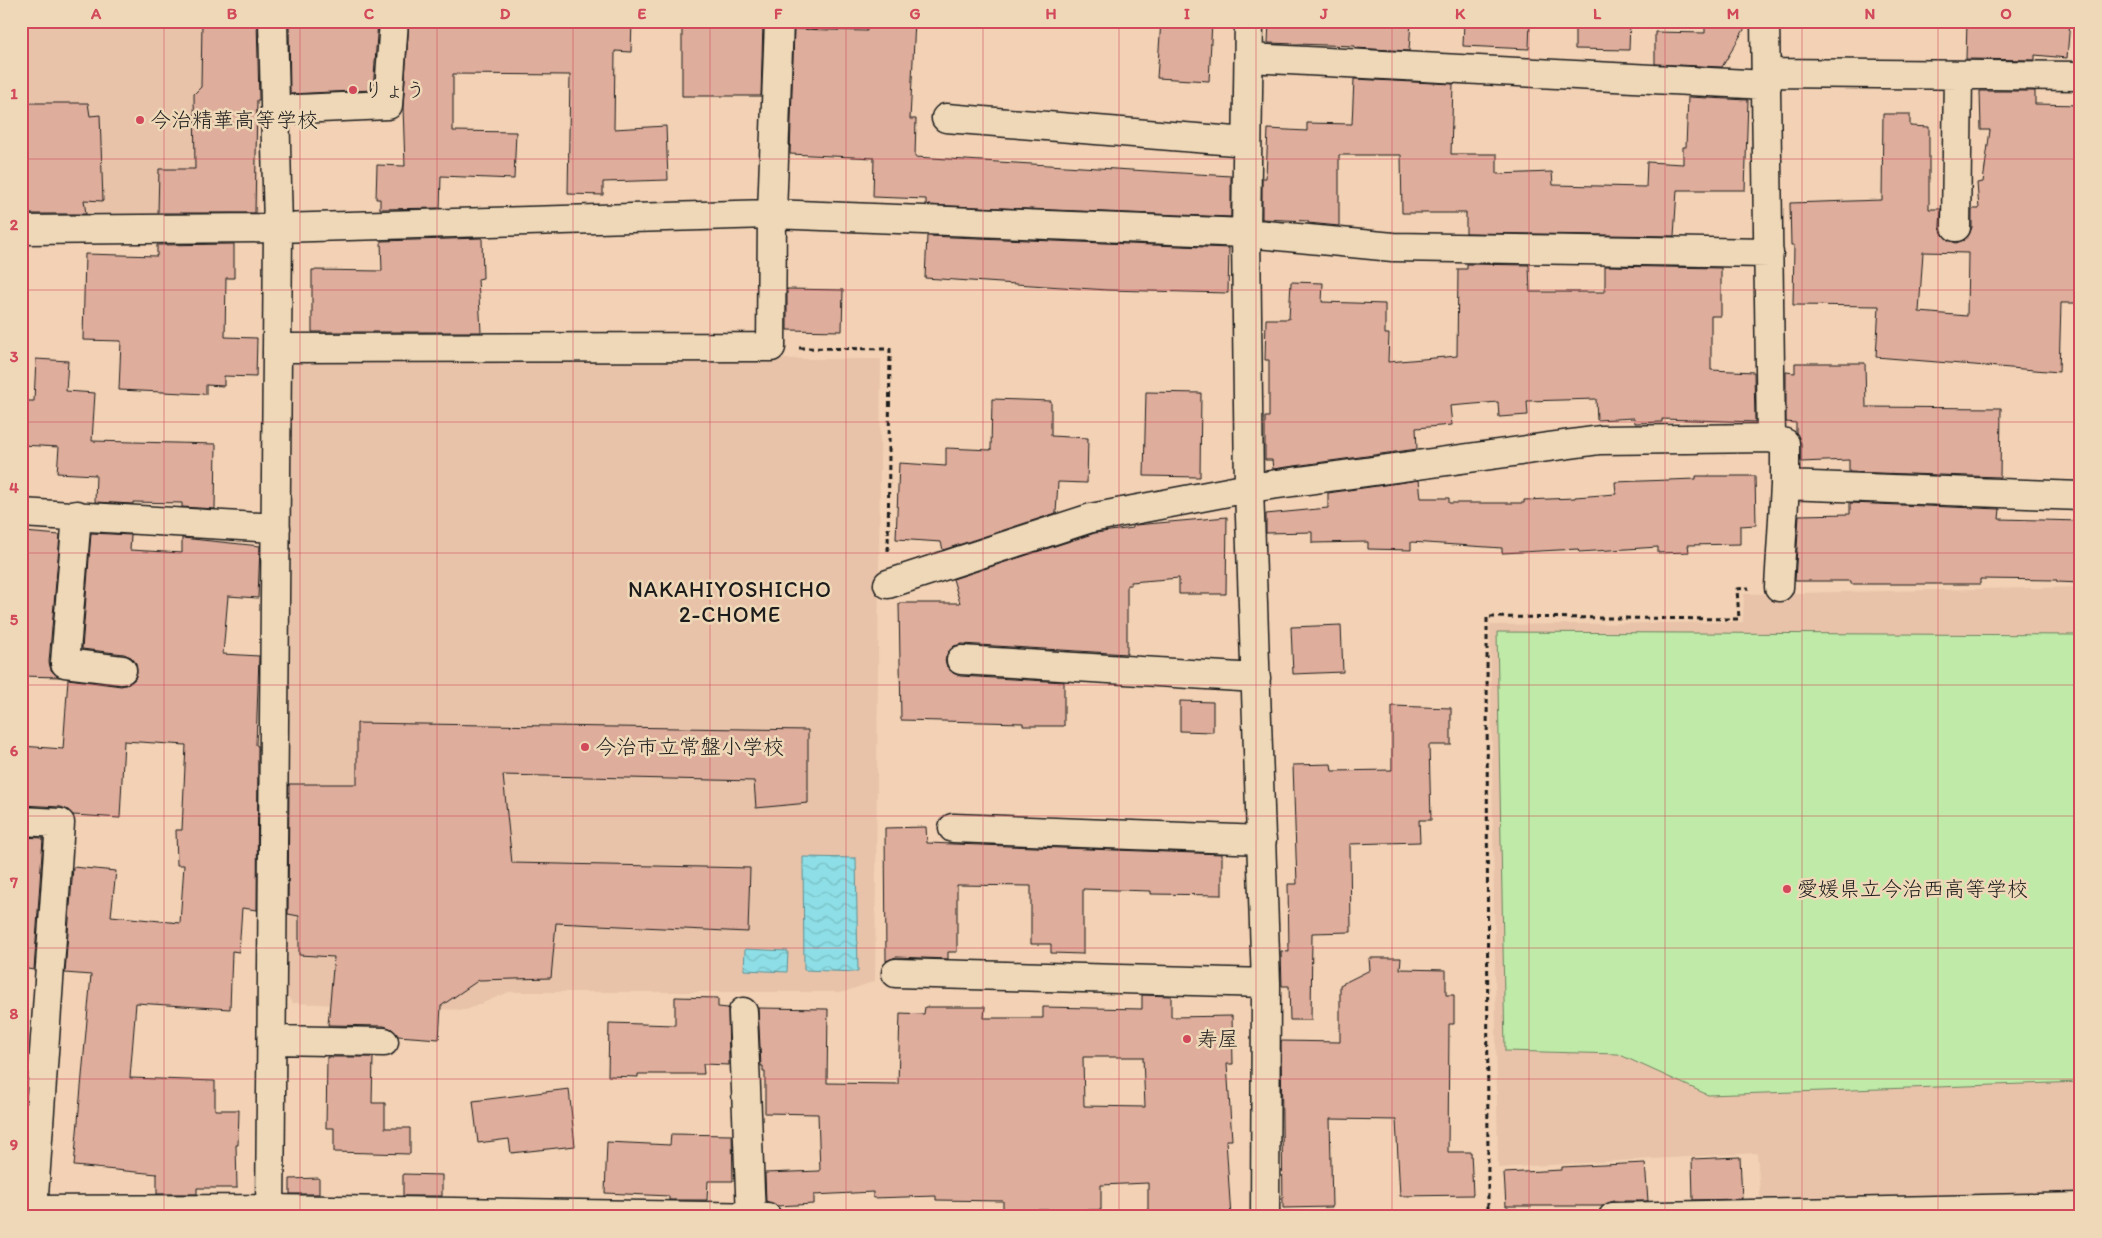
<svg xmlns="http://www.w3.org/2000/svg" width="2102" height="1238" font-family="Itim,'Klee One',sans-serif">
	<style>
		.built { fill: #e8c3a9 }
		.pitch { fill: #bfeaa7; stroke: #6e8362 }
		.water { fill: url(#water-waves); stroke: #609095 }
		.building { fill: #dead9b; stroke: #1c1c1c; fill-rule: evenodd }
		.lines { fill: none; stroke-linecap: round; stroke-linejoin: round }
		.minor-casing { stroke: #1c1c1c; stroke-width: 31 }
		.path { stroke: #1c1c1c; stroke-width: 3; stroke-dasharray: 5 4; stroke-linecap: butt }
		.minor { stroke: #efd8b8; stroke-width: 28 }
		.grid { fill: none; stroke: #d1495b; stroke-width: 1; stroke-opacity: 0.55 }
		.poi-dot { fill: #d1495b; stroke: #efd8b8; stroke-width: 2 }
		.labels { text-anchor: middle; stroke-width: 5; stroke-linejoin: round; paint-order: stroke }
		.poi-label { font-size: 21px; fill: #1c1c1c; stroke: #efd8b8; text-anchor: start }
		.neighbourhood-label { font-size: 22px; letter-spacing: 1px; fill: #1c1c1c; stroke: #efd8b8 }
		.neatline { fill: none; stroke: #d1495b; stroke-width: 2 }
		.grid-label { font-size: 16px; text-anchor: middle; font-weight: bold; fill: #d1495b }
	</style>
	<defs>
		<pattern id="water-waves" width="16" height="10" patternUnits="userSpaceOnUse" patternTransform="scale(1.25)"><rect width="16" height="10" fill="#8ddee6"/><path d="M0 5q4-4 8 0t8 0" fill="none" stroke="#79bec5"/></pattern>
	</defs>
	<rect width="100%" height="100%" fill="#f2d1b4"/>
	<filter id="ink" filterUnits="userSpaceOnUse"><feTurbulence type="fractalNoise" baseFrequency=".02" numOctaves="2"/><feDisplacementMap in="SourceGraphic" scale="10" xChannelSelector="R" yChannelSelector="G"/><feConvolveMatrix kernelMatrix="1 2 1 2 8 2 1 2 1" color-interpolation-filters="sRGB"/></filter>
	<g filter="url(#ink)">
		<!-- built -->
		<path class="built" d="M 21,21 L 258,21 L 258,220 L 21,222 Z
			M 291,358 L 881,359 L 875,981 L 844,992 L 509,992 L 466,1010 L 293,1003 L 286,994 Z
			M 2081,587 L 2081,1199 L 1761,1205 L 1757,1153 L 1498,1168 L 1490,625 L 1743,622 L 1744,594 Z"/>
		<!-- pitch -->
		<path class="pitch" d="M 1497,632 L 2081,635 L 2081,1082 L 1708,1095 L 1618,1054 L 1505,1051 Z"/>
		<!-- water -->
		<path class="water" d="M 803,857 L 856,858 L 858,972 L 804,970 Z
			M 745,949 L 788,951 L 787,972 L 744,970 Z"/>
		<!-- building -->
		<path class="building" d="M 202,21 L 257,21 L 259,100 L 257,100 L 255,213 L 158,213 L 159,169 L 195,169 L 194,94 L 201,87 Z
			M 289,21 L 378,21 L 373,90 L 290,94 Z
			M 409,21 L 632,21 L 631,52 L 615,51 L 614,129 L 666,126 L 668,180 L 603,182 L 603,195 L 568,194 L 570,75 L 453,74 L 453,131 L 516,132 L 514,179 L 441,176 L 440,208 L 380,209 L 380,199 L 376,199 L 377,165 L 405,166 L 403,107 Z
			M 682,21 L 763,21 L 761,96 L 682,96 Z
			M 867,21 L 915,21 L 910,119 L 916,119 L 915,157 L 1231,176 L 1231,217 L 926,205 L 926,199 L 873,197 L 874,158 L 790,154 L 794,29 L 867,31 Z
			M 1161,21 L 1212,21 L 1209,81 L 1157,78 Z
			M 1269,21 L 1411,21 L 1409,51 L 1355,48 L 1355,46 L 1268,43 Z
			M 1464,21 L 1530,21 L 1529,49 L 1463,46 Z
			M 1575,21 L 1630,21 L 1629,50 L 1575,49 Z
			M 1705,21 L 1749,21 L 1722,67 L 1655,64 L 1655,32 L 1705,33 Z
			M 1967,21 L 2070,21 L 2067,58 L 2035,55 L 2035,60 L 1966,59 Z
			M 1354,79 L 1453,84 L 1451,154 L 1497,154 L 1497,174 L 1552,172 L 1553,185 L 1646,187 L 1647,162 L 1683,164 L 1683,147 L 1686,147 L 1688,97 L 1748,100 L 1745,190 L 1677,190 L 1674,236 L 1466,233 L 1466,213 L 1402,213 L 1401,155 L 1339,155 L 1339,226 L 1308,223 L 1308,221 L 1262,219 L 1262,178 L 1266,178 L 1268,129 L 1307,131 L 1307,123 L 1352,124 Z
			M 1980,91 L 2035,91 L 2035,104 L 2081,105 L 2081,254 L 2078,254 L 2076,303 L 2061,303 L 2059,372 L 1876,357 L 1879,306 L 1793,305 L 1794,245 L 1791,245 L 1790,203 L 1882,200 L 1883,114 L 1910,114 L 1910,126 L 1929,127 L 1929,209 L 1941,209 L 1940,227 L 1943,235 L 1948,240 L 1956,243 L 1964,240 L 1969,235 L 1972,227 L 1972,209 L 1979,209 L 1977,183 L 1983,182 L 1990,130 L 1981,130 ZM 1923,252 L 1968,253 L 1967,316 L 1919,312 Z
			M 21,103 L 88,103 L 90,116 L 100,115 L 103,201 L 84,200 L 86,214 L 21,214 Z
			M 927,236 L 1229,248 L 1228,293 L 1107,290 L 925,278 Z
			M 482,238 L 483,278 L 478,279 L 481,332 L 312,332 L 312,270 L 382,271 L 381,241 Z
			M 234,244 L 234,278 L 226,278 L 225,337 L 257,338 L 256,377 L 224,376 L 224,386 L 206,385 L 206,394 L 119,390 L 121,341 L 83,340 L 85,254 L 157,256 L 157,245 Z
			M 1467,264 L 1529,265 L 1530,292 L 1605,292 L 1605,266 L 1721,268 L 1721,316 L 1711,316 L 1711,370 L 1754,372 L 1755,422 L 1662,419 L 1662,422 L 1635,423 L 1634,418 L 1597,420 L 1596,399 L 1527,401 L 1528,415 L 1499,417 L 1498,402 L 1450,406 L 1452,425 L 1416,428 L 1417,449 L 1273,469 L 1272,460 L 1265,460 L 1265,417 L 1269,417 L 1269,360 L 1265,360 L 1266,319 L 1289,319 L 1291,282 L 1323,283 L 1322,302 L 1385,304 L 1385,334 L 1389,334 L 1388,362 L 1457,356 L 1458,269 L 1467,269 Z
			M 787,289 L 843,290 L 842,331 L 787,330 Z
			M 36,359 L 68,361 L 66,391 L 95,393 L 92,441 L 216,444 L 215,509 L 182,507 L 182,503 L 133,502 L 133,504 L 95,502 L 96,475 L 57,473 L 59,447 L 21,445 L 21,401 L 34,401 Z
			M 1795,363 L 1865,363 L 1866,407 L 2001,408 L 2000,477 L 1849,472 L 1849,460 L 1801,462 L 1801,443 L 1796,433 L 1796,423 L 1786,422 L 1786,372 L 1795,373 Z
			M 1146,392 L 1201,393 L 1200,477 L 1144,476 Z
			M 992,399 L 1051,401 L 1051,436 L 1088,438 L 1087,483 L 1058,482 L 1056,513 L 943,550 L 941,542 L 896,539 L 899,463 L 946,466 L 946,448 L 991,450 Z
			M 1696,476 L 1755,476 L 1756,525 L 1740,526 L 1740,544 L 1688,545 L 1689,552 L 1658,553 L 1658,547 L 1579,552 L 1578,549 L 1502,553 L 1502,548 L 1411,542 L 1411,550 L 1368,549 L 1368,542 L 1312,543 L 1312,532 L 1266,533 L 1266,514 L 1328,508 L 1328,493 L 1419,480 L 1421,498 L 1449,498 L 1449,503 L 1524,503 L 1524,500 L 1575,498 L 1575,497 L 1616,494 L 1615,482 L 1696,479 Z
			M 1850,503 L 2000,509 L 1999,519 L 2081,521 L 2081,583 L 2057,582 L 2057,580 L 1980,579 L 1980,584 L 1851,584 L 1851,581 L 1795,581 L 1799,515 L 1850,514 Z
			M 1227,517 L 1226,594 L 1179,594 L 1179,578 L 1131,582 L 1131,585 L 1127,585 L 1127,654 L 962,644 L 954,646 L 948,652 L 945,660 L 947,667 L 953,673 L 960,676 L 1064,682 L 1064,726 L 1023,726 L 1023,723 L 901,720 L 899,603 L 960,603 L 953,579 L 1095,533 L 1133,528 L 1133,526 L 1135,525 Z
			M 24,532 L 60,535 L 49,662 L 51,670 L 60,677 L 21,676 L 21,567 Z
			M 91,533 L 131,535 L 130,550 L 182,553 L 182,538 L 260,546 L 258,598 L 228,596 L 223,654 L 259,656 L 256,745 L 258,746 L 257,910 L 242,908 L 239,952 L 232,951 L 230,1009 L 136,1003 L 130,1078 L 215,1081 L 215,1110 L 239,1110 L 238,1145 L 236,1145 L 237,1188 L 197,1188 L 197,1194 L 157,1194 L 157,1174 L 74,1166 L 91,975 L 65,973 L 73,867 L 116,871 L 111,916 L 180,923 L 184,865 L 177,865 L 176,830 L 182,830 L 186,745 L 124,741 L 120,818 L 73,815 L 68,810 L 61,807 L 21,805 L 21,746 L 63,749 L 68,679 L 121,686 L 129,684 L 135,679 L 137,672 L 136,663 L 131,657 L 124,654 L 82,649 Z
			M 1341,625 L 1343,672 L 1293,674 L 1291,627 Z
			M 1180,701 L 1213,702 L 1213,732 L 1180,731 Z
			M 1392,706 L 1451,708 L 1451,745 L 1429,745 L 1431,820 L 1419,820 L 1420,842 L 1350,844 L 1351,932 L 1312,933 L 1311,1020 L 1290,1020 L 1289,986 L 1282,986 L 1281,951 L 1289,952 L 1288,884 L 1297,884 L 1293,765 L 1331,764 L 1332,771 L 1392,770 Z
			M 357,723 L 808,730 L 808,803 L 756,808 L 754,781 L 503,775 L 512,863 L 750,868 L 748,932 L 556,923 L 551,978 L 479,980 L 441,1006 L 439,1039 L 398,1036 L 392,1029 L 384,1026 L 328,1025 L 334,957 L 299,955 L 299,916 L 288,914 L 289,784 L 357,784 Z
			M 926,827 L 927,843 L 1222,854 L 1222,895 L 1151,894 L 1151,891 L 1083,889 L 1083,954 L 1051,953 L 1051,944 L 1031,944 L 1031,886 L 957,885 L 957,952 L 948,952 L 948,959 L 896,957 L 886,961 L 885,828 Z
			M 21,837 L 43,838 L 34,970 L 21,968 Z
			M 1369,958 L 1401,958 L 1400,969 L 1446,970 L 1446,995 L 1454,995 L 1454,1024 L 1449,1024 L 1448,1152 L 1471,1152 L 1473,1195 L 1400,1196 L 1396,1120 L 1330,1119 L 1332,1207 L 1283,1208 L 1281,1041 L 1340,1042 L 1340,985 L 1370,970 Z
			M 1142,995 L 1171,996 L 1171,1017 L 1232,1016 L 1233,1064 L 1227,1064 L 1232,1140 L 1226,1140 L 1231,1217 L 1148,1217 L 1148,1183 L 1101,1185 L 1101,1210 L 1038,1210 L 1038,1214 L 1003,1214 L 1003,1201 L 936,1200 L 936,1196 L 873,1198 L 873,1192 L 814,1195 L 814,1204 L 777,1206 L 766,1201 L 765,1173 L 820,1171 L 818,1114 L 765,1113 L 765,1071 L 763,1071 L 763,1066 L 761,1066 L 758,1008 L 828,1009 L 827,1083 L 898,1084 L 900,1013 L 924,1014 L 925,1007 L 985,1007 L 984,1018 L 1043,1018 L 1043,1007 L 1142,1009 ZM 1083,1057 L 1143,1057 L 1145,1107 L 1084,1106 Z
			M 675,997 L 718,998 L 718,1007 L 728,1008 L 729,1065 L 703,1064 L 704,1074 L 638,1074 L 638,1077 L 608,1076 L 609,1023 L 675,1025 Z
			M 327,1057 L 373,1057 L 372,1103 L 385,1103 L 385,1128 L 410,1128 L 410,1154 L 334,1152 L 334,1128 L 326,1128 Z
			M 569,1089 L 575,1146 L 511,1153 L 509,1139 L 478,1143 L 473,1101 Z
			M 671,1134 L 732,1135 L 733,1181 L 708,1181 L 707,1200 L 669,1200 L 669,1196 L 605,1193 L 607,1142 L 670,1145 Z
			M 1740,1157 L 1742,1199 L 1693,1200 L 1692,1159 Z
			M 1645,1163 L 1648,1201 L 1613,1201 L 1603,1206 L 1506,1206 L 1504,1173 L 1562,1170 L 1562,1167 Z
			M 403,1174 L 442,1175 L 442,1196 L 403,1196 Z
			M 319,1178 L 319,1194 L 290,1194 L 290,1179 Z"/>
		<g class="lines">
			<defs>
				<path id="minor" d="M 1249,21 L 1246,233 L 1249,488 L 1266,983 L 1265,1217
					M 1765,21 L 1771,438 L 1785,443 L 1785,485
					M 1249,58 L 1767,85
					M 1767,73 L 2081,76
					M 275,110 L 388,105 L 394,21
					M 946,118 L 1247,142
					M 1956,227 L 1958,75
					M 21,230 L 278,228 L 772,214 L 1246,233 L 1393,247 L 1769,253
					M 277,348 L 771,347 L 772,214 L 779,21
					M 21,513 L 276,528
					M 77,515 L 65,663 L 122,670
					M 888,584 L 1091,518 L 1249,488 L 1600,440 L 1771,438
					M 1779,587 L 1785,485 L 2081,496
					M 961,660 L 1256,678
					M 21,821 L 60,823 L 33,1210
					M 953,828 L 1262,840
					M 896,973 L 1266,983
					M 743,1012 L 751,1217
					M 272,1040 L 384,1042
					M 21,1210 L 271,1209 L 767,1217
					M 270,1217 L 278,228 L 273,21
					M 1613,1217 L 2081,1207"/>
			</defs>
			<!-- minor casing -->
			<use href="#minor" class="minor-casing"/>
			<!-- path -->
			<path class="path" d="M 799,348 L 890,349 L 888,554
				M 1488,1217 L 1487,617 L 1739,619 L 1737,589 L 1749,588"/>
			<!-- minor -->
			<use href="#minor" class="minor"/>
		</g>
	</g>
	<!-- grid -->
	<path class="grid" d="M 164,21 L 164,1217M 300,21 L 300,1217M 437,21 L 437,1217M 573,21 L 573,1217M 710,21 L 710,1217M 846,21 L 846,1217M 983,21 L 983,1217M 1119,21 L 1119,1217M 1256,21 L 1256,1217M 1392,21 L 1392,1217M 1529,21 L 1529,1217M 1665,21 L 1665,1217M 1802,21 L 1802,1217M 1938,21 L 1938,1217M 21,159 L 2081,159M 21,290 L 2081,290M 21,422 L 2081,422M 21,553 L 2081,553M 21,685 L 2081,685M 21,816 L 2081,816M 21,948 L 2081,948M 21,1079 L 2081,1079"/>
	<!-- markers -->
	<g class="poi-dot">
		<circle cx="353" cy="90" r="5"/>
		<circle cx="140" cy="120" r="5"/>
		<circle cx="585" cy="747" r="5"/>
		<circle cx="1787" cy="889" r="5"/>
		<circle cx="1187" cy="1039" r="5"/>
	</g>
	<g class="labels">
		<!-- poi labels -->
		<g class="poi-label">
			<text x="363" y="97">りょう</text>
			<text x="150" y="127">今治精華高等学校</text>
			<text x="595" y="754">今治市立常盤小学校</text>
			<text x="1797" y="896">愛媛県立今治西高等学校</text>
			<text x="1197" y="1046">寿屋</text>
		</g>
		<!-- neighbourhood labels -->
		<g class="neighbourhood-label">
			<text x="730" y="597">NAKAHIYOSHICHO<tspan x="730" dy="25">2-CHOME</tspan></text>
		</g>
	</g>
	<!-- margin -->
	<rect width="2102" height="1238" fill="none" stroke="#efd8b8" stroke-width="55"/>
	<rect x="28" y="28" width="2046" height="1182" class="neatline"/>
	<g class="grid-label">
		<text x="96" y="19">A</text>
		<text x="232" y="19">B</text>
		<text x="369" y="19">C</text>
		<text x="505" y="19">D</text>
		<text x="642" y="19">E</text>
		<text x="778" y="19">F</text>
		<text x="915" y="19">G</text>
		<text x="1051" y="19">H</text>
		<text x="1187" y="19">I</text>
		<text x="1324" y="19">J</text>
		<text x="1460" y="19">K</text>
		<text x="1597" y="19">L</text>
		<text x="1733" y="19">M</text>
		<text x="1870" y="19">N</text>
		<text x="2006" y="19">O</text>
		<text x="14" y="99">1</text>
		<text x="14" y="230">2</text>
		<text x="14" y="362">3</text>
		<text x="14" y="493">4</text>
		<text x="14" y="625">5</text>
		<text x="14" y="756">6</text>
		<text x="14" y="888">7</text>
		<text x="14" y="1019">8</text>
		<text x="14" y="1150">9</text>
	</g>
</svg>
